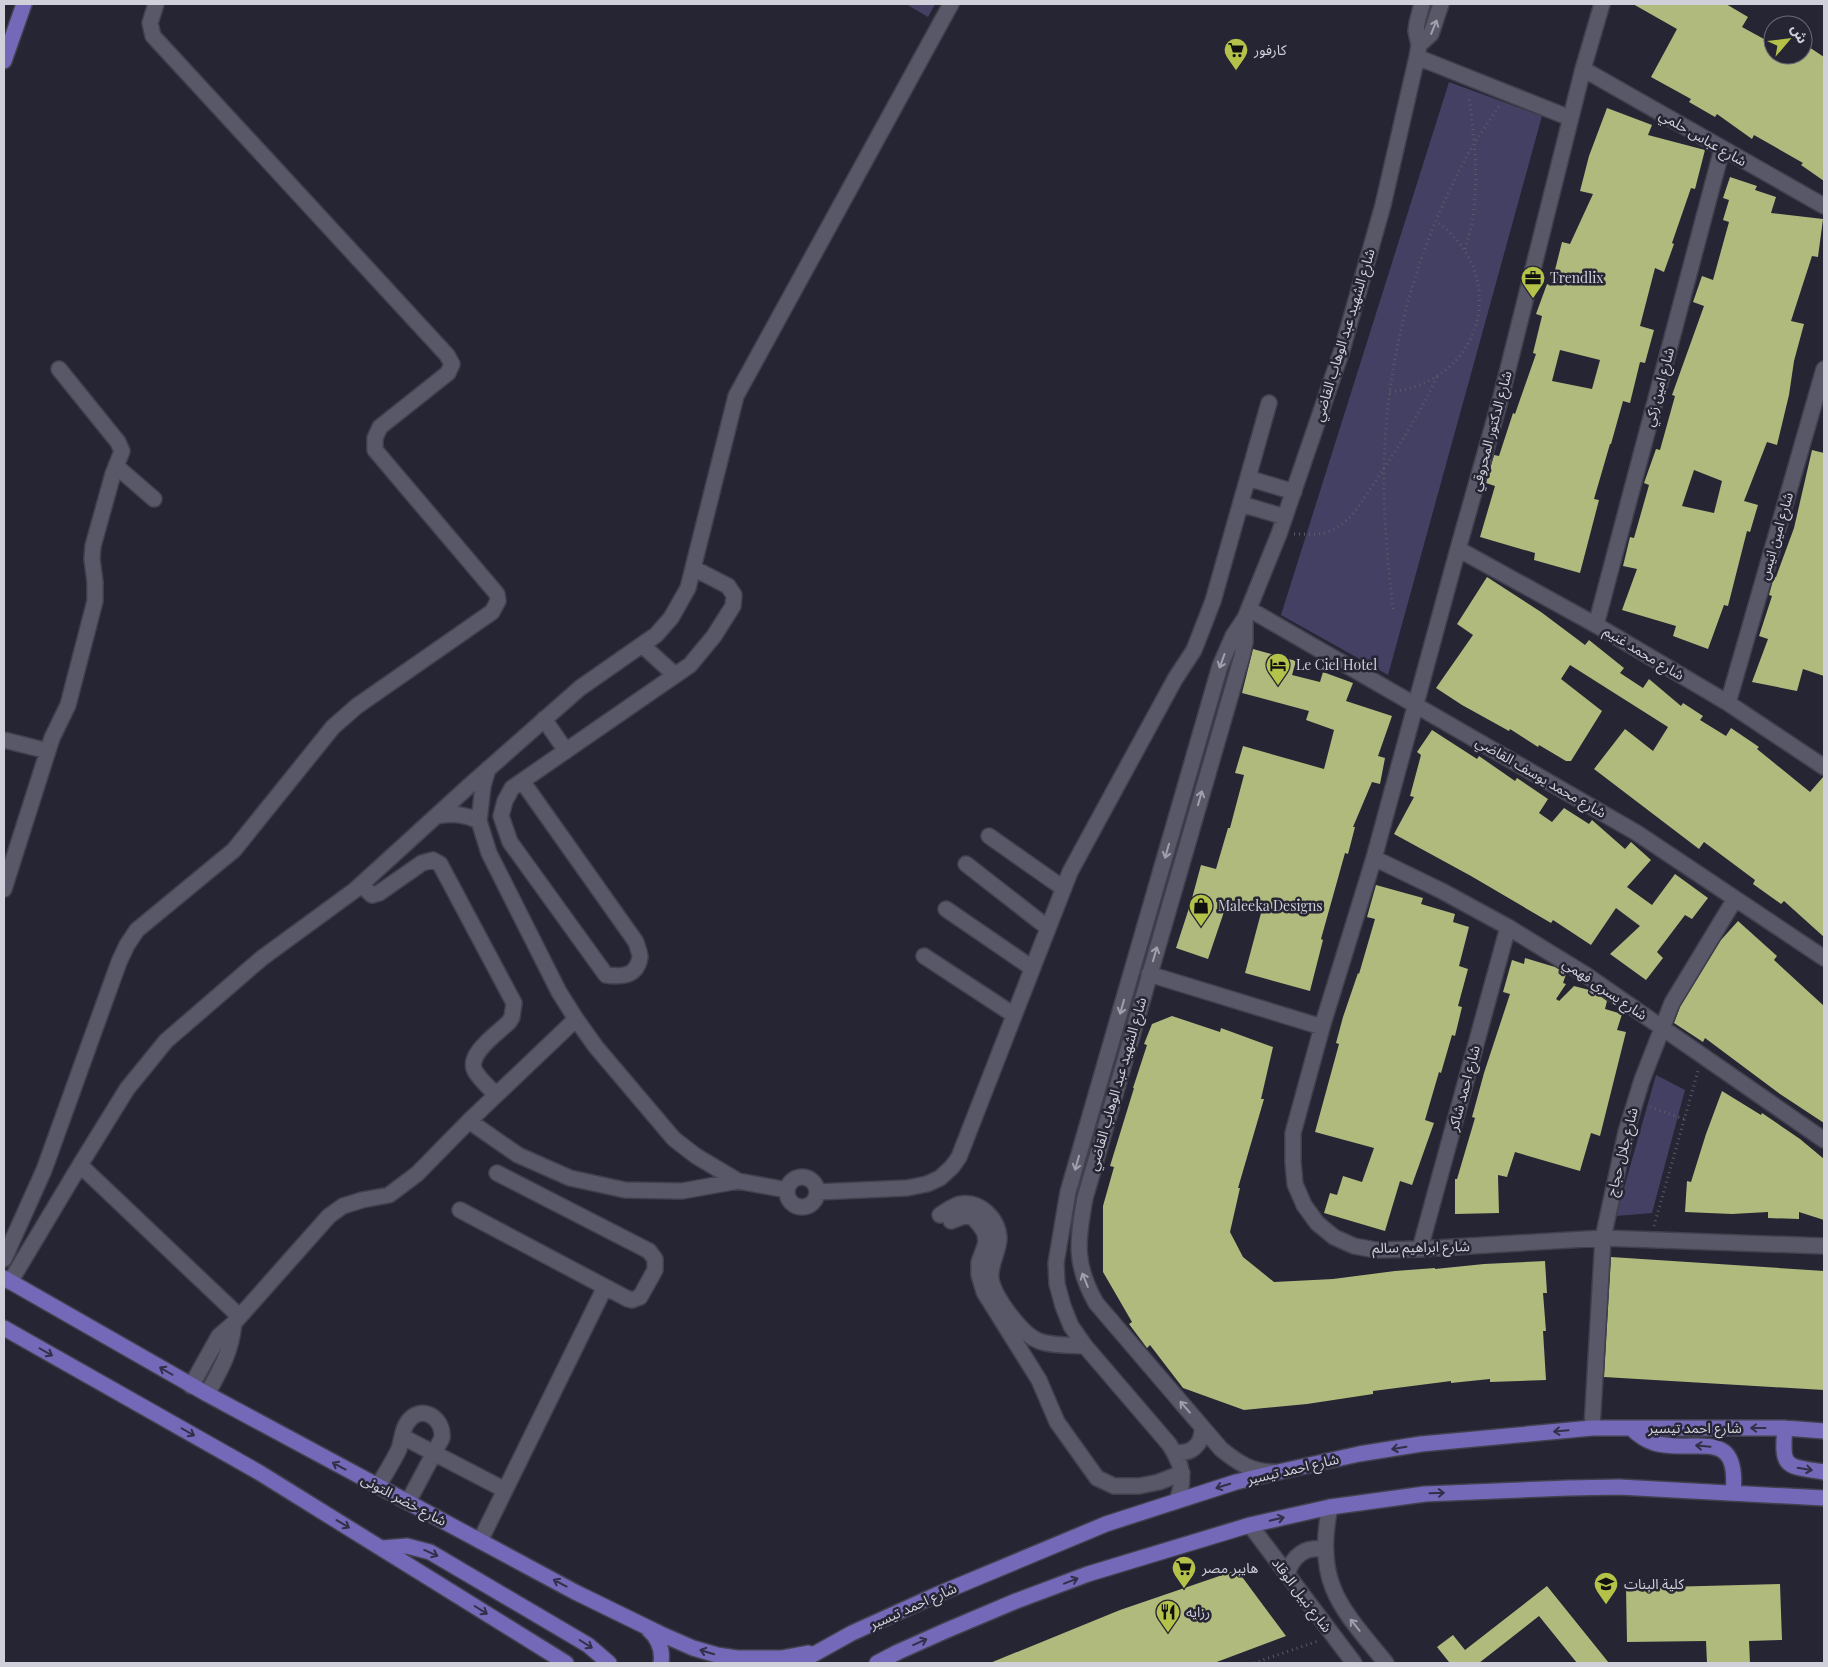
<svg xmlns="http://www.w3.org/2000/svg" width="1828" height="1667" font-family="'Playfair Display','Noto Sans Arabic',serif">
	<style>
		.green { fill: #434064 }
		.building { fill: #b0ba7d; fill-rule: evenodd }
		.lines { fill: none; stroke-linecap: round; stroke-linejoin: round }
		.minor-casing { stroke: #41404d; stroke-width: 18 }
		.major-casing { stroke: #41404d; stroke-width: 18 }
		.path { stroke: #5b5a68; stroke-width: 3; stroke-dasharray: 1 4; stroke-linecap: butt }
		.minor { stroke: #585869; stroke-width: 15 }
		.major { stroke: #7369b8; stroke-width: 15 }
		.oneway { stroke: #a0a0ad }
		.oneway2 { stroke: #322f48 }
		.labels { text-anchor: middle; stroke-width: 5; stroke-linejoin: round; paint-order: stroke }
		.poi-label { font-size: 14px; fill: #d0d0da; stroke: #262534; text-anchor: start }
		.street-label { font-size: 14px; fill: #d0d0da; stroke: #262534 }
	</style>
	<rect width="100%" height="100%" fill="#262534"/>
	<!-- green -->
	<path class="green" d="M 906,4 L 935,4 L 928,17 Z
		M 1449,82 L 1542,116 L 1388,675 L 1281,615 Z
		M 1656,1075 L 1685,1090 L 1652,1213 L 1616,1216 Z"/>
	<!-- building -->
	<path class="building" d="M 1633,4 L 1726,4 L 1748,17 L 1742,27 L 1773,44 L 1773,55 L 1804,55 L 1809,47 L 1824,57 L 1824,181 L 1801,165 L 1803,163 L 1754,135 L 1752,139 L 1717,114 L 1715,117 L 1689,102 L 1691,99 L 1651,77 L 1677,29 Z
		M 1607,108 L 1652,125 L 1648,135 L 1705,150 L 1695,189 L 1691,188 L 1672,243 L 1674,244 L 1664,272 L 1655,268 L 1640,326 L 1654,330 L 1645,363 L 1640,362 L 1630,403 L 1623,401 L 1611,444 L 1610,444 L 1594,499 L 1599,500 L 1580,573 L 1534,560 L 1535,553 L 1480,537 L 1495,486 L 1486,483 L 1494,455 L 1499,456 L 1513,413 L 1515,414 L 1536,354 L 1533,353 L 1542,316 L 1536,314 L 1547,284 L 1551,286 L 1562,242 L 1570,244 L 1593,194 L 1580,191 L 1589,156 ZM 1560,350 L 1600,360 L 1592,389 L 1552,381 Z
		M 1730,177 L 1757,186 L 1755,190 L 1776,197 L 1771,213 L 1823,219 L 1818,257 L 1812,256 L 1791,321 L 1804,324 L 1794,361 L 1789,395 L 1777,445 L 1767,442 L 1744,501 L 1758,505 L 1750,532 L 1747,531 L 1728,606 L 1724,605 L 1708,649 L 1673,636 L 1676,626 L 1622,610 L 1637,569 L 1623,566 L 1630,537 L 1634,538 L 1649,485 L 1644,483 L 1656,449 L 1660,450 L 1675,396 L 1672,395 L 1704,306 L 1693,302 L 1702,276 L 1713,280 L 1729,222 L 1723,220 L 1729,200 L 1723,198 ZM 1694,470 L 1722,481 L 1714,513 L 1682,506 Z
		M 1812,450 L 1824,453 L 1824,676 L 1803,669 L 1797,691 L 1752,682 L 1768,639 L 1759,636 L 1772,596 L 1769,595 L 1774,577 L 1776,577 L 1794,528 Z
		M 1487,577 L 1541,612 L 1585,645 L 1589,640 L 1624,668 L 1620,673 L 1643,688 L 1649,679 L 1681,706 L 1683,703 L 1703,716 L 1700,720 L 1726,736 L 1731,728 L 1759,747 L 1757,749 L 1810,792 L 1824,776 L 1824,937 L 1784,901 L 1781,904 L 1753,884 L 1755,880 L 1704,842 L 1699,849 L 1594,769 L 1625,729 L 1653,751 L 1668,727 L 1570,665 L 1561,679 L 1602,711 L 1571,761 L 1566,761 L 1539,745 L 1538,747 L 1510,729 L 1509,731 L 1462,705 L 1436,688 L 1473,635 L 1457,624 Z
		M 1253,649 L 1296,661 L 1292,675 L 1320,682 L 1323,672 L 1353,683 L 1346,701 L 1392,716 L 1378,756 L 1385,758 L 1380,784 L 1372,782 L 1353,827 L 1355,827 L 1348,854 L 1345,853 L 1321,939 L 1323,940 L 1310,991 L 1245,973 L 1261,913 L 1227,903 L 1208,959 L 1176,948 L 1191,902 L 1201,865 L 1216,869 L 1228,828 L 1230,828 L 1244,775 L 1235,773 L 1243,746 L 1324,769 L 1334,730 L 1306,720 L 1309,711 L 1242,693 Z
		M 1432,730 L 1477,759 L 1479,756 L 1515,781 L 1517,778 L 1548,799 L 1539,813 L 1552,822 L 1564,808 L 1589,824 L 1592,820 L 1625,849 L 1631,842 L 1651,860 L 1627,887 L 1652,905 L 1675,874 L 1708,898 L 1692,919 L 1685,915 L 1657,952 L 1663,958 L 1646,980 L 1610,954 L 1640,926 L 1616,908 L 1591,945 L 1553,920 L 1551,923 L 1471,876 L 1394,834 L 1414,797 L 1410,796 L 1421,755 L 1417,752 Z
		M 1376,885 L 1423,898 L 1421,904 L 1455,914 L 1453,922 L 1469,927 L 1459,966 L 1468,969 L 1458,1006 L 1462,1007 L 1455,1036 L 1452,1035 L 1441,1073 L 1439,1072 L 1425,1120 L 1434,1123 L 1412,1185 L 1400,1181 L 1385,1231 L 1324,1213 L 1330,1193 L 1337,1195 L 1343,1176 L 1362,1182 L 1374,1148 L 1315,1132 L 1339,1044 L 1336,1043 L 1343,1017 L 1358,973 L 1359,974 L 1375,919 L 1367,917 Z
		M 1738,921 L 1777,956 L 1774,960 L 1824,1006 L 1824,1123 L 1780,1094 L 1705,1038 L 1703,1042 L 1674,1023 L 1680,1007 L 1721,940 Z
		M 1525,958 L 1555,967 L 1566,974 L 1563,983 L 1566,984 L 1556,999 L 1559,1001 L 1574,986 L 1593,991 L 1607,1001 L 1605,1009 L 1622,1014 L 1617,1030 L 1626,1032 L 1600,1136 L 1591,1133 L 1580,1171 L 1515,1152 L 1507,1177 L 1498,1175 L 1499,1213 L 1455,1214 L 1455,1179 L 1457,1179 L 1475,1118 L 1472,1117 L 1484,1073 L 1510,994 L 1503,992 L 1512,960 L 1524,964 Z
		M 1172,1016 L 1220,1032 L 1221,1028 L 1273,1047 L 1261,1099 L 1264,1099 L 1238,1188 L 1240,1188 L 1230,1232 L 1243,1257 L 1274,1282 L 1333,1279 L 1395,1271 L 1435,1268 L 1435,1269 L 1484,1264 L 1545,1261 L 1547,1293 L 1543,1293 L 1546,1331 L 1543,1331 L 1546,1380 L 1490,1382 L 1490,1379 L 1451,1383 L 1451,1381 L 1373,1391 L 1373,1394 L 1307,1404 L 1244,1410 L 1183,1388 L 1150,1345 L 1147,1348 L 1129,1324 L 1132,1322 L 1103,1272 L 1103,1206 L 1114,1167 L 1110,1166 L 1134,1088 L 1133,1088 L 1147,1045 L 1144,1044 L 1152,1024 Z
		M 1722,1091 L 1761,1115 L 1762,1113 L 1800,1139 L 1824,1159 L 1824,1220 L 1799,1212 L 1799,1219 L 1768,1218 L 1768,1212 L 1732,1214 L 1685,1212 L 1687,1181 L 1691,1182 L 1706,1134 Z
		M 1611,1257 L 1824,1271 L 1824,1390 L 1604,1377 Z
		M 1237,1570 L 1286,1636 L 1214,1663 L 990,1663 L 1120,1610 Z
		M 1780,1584 L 1782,1640 L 1749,1641 L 1750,1663 L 1707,1663 L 1706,1641 L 1627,1642 L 1626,1588 Z
		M 1547,1586 L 1609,1663 L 1577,1663 L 1539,1616 L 1479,1663 L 1448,1663 L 1449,1662 L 1437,1647 L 1453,1635 L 1465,1650 Z"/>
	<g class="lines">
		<defs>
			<path id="minor" d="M 1602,4 L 1583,69 L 1501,397 L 1458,549 L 1374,858 L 1322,1027 L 1293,1133 L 1293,1162 L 1295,1184 L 1304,1205 L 1317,1223 L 1334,1237 L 1354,1246 L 1376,1250 L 1420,1249 L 1603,1238 L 1824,1246
				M 1419,45 L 1431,34 L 1441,4
				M 1417,57 L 1570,118
				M 1583,69 L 1824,206
				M 116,466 L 154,499
				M 1248,478 L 1294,492
				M 1241,504 L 1285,517
				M 1458,549 L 1596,625 L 1728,703 L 1824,767
				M 1249,609 L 1637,833 L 1824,958
				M 1245,618 L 1245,642 L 1242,656 L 1085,1198 C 1077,1241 1074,1264 1096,1303 L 1221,1449 C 1238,1463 1252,1472 1274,1472
				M 1596,625 L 1722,149
				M 642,645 L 675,675
				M 1728,703 L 1824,369
				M 544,719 L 566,751
				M 4,740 L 48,751
				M 488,769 L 483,786 L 479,821 L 489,853 L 559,992 L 576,1019 L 596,1047 L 674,1139 L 696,1156 L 738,1181 L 787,1190
				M 522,781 L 636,942 C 637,946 640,953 640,957 C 637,977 621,977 606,975 L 510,842 L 501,816 L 505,801 L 512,788 L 690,665 L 714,636 L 733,606 L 734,595 L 728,586 L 693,568
				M 436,816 C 453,813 464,814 479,821
				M 989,836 L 1063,888
				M 1374,858 L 1442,891 L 1508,927 L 1586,975 L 1824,1140
				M 966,864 L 1048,928
				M 361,885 L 372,895 L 379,893 L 422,863 L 433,860 L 440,864 L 514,1003 L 512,1017 L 509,1022 C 498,1033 466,1054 475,1071 C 480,1080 490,1088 496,1095
				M 4,889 L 52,738 L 68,705 L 95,601 L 95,582 L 92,559 L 93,546 L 113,474 L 122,451 L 118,442 L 59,369
				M 946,909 L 1032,968
				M 924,956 L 1014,1015
				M 1149,974 L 1322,1027
				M 469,1121 L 518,1155 L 570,1178 L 625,1190 L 682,1191 L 738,1181
				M 80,1165 L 239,1316
				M787 1192a15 15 0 1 1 30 0a15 15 0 1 1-30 0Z
				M 817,1192 L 907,1188 L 927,1184 L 940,1178 L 952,1167 L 959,1157 L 1070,872 L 1175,679 L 1194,650 L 1213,601 L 1269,403
				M 460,1210 L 628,1299 L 632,1300 L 640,1297 L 655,1270 L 655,1259 L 649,1251 L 497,1173
				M 940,1215 C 946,1211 953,1206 960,1204 C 980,1200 998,1219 999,1238 C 999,1251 989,1265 991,1279 C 994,1297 1022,1335 1039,1341 C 1052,1346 1071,1345 1085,1346
				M 951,1221 L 964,1216 L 972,1217 L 979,1224 L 985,1233 L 986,1243 L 979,1262 L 979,1275 L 984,1292 L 1039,1380 L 1057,1422 L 1097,1478 L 1114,1486 L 1139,1486 L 1159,1482 L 1182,1473
				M 1420,1249 L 1508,927
				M 4,1259 L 44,1170 L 119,962 L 127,945 L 137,930 L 234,850 L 333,727 L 357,706 L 492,612 L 498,601 L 497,594 L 375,450 L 375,438 L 380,427 L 448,373 L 452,364 L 447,355 L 153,36 L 150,23 L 156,4
				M 10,1282 L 80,1165 L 127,1089 L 166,1041 L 262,958 L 355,890 L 469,786 L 580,688 L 656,635 L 671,618 L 688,588 L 736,396 L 951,4
				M 191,1386 L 219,1336 L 234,1323 L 329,1216 L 343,1206 L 362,1200 L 389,1195 L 417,1174 L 469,1121 L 576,1019
				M 207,1394 C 221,1369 231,1352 234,1323
				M 1592,1428 L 1603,1238 L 1626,1132 L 1642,1080 L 1672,1003 L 1735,899
				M 403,1437 L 505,1490
				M 1174,1452 C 1191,1455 1203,1445 1202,1427
				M 378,1486 C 385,1474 393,1462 399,1449 C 402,1440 402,1430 407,1423 C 420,1403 444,1417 442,1438 L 408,1502
				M 1177,1500 C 1186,1478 1182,1464 1169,1444 L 1085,1346 L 1071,1326 L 1063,1306 L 1057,1284 L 1056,1263 L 1068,1192 L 1220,666 L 1233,636 L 1245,618 L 1279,534 L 1342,350 L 1383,205 L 1417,57 L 1419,45 L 1416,31 L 1417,23 L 1422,4
				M 1330,1507 C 1314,1583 1341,1608 1386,1663
				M 1250,1525 L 1354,1663
				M 480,1541 L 605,1287
				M 1287,1575 C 1292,1556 1306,1545 1325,1550"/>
			<path id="major" d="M 4,61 L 24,4
				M 4,1278 L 207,1394 L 575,1592 L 661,1634 L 693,1648 L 717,1655 L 737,1658 L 781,1658 L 808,1653
				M 4,1328 L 260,1473 L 566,1663
				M 1631,1428 C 1638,1435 1645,1440 1654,1443 C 1694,1455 1740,1424 1733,1493
				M 1785,1428 C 1781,1469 1786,1466 1824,1472
				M 383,1548 L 407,1546 L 430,1552 L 588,1645 L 609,1663
				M 648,1629 C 658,1638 663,1650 661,1663
				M 798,1663 L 852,1633 L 936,1595 L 1106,1524 L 1236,1482 L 1278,1472 L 1359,1454 L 1421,1444 L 1592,1428 L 1785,1428 L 1824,1431
				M 877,1663 L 898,1652 L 945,1631 L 1016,1601 L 1088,1574 L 1250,1525 L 1330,1507 L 1425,1494 L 1568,1488 L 1619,1487 L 1824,1498"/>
		</defs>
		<!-- minor casing -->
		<use href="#minor" class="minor-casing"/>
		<!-- major casing -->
		<use href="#major" class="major-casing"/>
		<!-- path -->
		<path class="path" d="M 1465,249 C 1482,198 1475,147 1469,95
			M 1390,392 C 1483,382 1512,276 1436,221
			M 1294,534 C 1307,534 1320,536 1332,530 C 1353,521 1364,497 1377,479 C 1399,446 1420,413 1437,377
			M 1393,609 C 1388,563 1383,515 1384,469 C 1386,355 1417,242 1474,144 C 1482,131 1491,119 1499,106
			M 1650,1107 L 1684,1119
			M 1654,1226 L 1698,1071
			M 1254,1663 L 1318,1641"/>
		<!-- minor -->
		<use href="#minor" class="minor"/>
		<!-- major -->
		<use href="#major" class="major"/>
	</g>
	<!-- one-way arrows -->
	<defs><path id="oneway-shaft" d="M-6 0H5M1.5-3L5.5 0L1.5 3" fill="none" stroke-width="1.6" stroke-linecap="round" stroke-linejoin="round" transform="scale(1.25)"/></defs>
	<g class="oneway">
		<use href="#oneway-shaft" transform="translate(1434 27) rotate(-68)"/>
		<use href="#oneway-shaft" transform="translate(1222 661) rotate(110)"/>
		<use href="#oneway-shaft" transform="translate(1200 798) rotate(-74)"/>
		<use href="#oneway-shaft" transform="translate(1167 851) rotate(106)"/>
		<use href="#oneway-shaft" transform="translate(1155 954) rotate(-74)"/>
		<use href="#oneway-shaft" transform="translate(1122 1007) rotate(106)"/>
		<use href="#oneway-shaft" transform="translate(1077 1163) rotate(106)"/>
		<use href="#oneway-shaft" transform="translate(1085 1280) rotate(-112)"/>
		<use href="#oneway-shaft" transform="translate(1185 1407) rotate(-131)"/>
		<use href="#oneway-shaft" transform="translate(1355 1625) rotate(-129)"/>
	</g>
	<g class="oneway2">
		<use href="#oneway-shaft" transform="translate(46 1352) rotate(30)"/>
		<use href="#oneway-shaft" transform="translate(166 1371) rotate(-150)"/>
		<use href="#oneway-shaft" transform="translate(1758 1428) rotate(180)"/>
		<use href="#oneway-shaft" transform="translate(1561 1431) rotate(175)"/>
		<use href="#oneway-shaft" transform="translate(188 1432) rotate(30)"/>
		<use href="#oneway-shaft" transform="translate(1703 1446) rotate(-175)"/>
		<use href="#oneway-shaft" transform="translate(1399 1448) rotate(171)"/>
		<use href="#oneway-shaft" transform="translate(339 1466) rotate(-152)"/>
		<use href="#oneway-shaft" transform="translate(1805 1469) rotate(9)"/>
		<use href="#oneway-shaft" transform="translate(1223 1486) rotate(163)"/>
		<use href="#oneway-shaft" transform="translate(1437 1493) rotate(-2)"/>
		<use href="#oneway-shaft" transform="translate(1277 1519) rotate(-13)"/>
		<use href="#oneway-shaft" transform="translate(343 1524) rotate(31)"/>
		<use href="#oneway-shaft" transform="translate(431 1553) rotate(24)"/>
		<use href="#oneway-shaft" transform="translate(1071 1581) rotate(-21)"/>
		<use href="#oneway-shaft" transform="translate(560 1583) rotate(-152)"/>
		<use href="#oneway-shaft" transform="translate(481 1610) rotate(32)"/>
		<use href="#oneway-shaft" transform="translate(920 1642) rotate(-24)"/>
		<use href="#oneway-shaft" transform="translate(586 1644) rotate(32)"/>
		<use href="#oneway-shaft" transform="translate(707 1652) rotate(-163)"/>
	</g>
	<!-- icons -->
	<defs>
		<symbol id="supermarket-pin" viewBox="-11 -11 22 30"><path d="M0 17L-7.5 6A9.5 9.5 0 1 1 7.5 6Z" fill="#b4c24a" stroke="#262534"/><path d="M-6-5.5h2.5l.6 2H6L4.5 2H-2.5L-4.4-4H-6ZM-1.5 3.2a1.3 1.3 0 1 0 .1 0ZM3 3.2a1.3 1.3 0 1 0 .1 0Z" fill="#111"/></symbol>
		<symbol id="office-pin" viewBox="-11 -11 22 30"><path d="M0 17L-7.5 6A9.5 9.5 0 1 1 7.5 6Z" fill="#b4c24a" stroke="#262534"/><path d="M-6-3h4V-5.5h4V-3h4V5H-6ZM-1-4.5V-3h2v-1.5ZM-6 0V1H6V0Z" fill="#111"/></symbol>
		<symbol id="hotel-pin" viewBox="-11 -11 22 30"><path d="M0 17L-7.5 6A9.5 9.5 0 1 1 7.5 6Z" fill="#b4c24a" stroke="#262534"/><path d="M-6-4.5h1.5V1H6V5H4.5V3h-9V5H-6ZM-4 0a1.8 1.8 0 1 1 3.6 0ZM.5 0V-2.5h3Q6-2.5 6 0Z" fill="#111"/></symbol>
		<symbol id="shop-pin" viewBox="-11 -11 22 30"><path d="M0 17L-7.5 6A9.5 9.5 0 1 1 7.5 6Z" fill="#b4c24a" stroke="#262534"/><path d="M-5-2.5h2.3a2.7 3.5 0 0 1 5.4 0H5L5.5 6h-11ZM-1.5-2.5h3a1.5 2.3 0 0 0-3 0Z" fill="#111"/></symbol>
		<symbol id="university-pin" viewBox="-11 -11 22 30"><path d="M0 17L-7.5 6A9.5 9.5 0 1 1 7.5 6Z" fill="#b4c24a" stroke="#262534"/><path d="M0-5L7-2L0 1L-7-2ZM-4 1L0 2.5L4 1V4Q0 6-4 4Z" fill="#111"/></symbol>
		<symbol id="restaurant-pin" viewBox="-11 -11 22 30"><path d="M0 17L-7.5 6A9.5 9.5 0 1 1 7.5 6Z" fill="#b4c24a" stroke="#262534"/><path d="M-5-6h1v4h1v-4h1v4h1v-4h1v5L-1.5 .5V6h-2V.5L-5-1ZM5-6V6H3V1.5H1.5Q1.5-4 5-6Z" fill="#111"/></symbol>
	</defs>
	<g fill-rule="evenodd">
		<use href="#supermarket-pin" x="1222" y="36" width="28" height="38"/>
		<use href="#office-pin" x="1519" y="264" width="28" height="38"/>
		<use href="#hotel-pin" x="1264" y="651" width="28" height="38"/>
		<use href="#shop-pin" x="1187" y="892" width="28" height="38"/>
		<use href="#supermarket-pin" x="1170" y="1554" width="28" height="38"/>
		<use href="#university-pin" x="1592" y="1570" width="28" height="38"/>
		<use href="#restaurant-pin" x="1154" y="1598" width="28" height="38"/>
	</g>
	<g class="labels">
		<!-- poi labels -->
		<g class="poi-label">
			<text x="1254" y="55">كارفور</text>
			<text x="1550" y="283">Trendlix</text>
			<text x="1296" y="670">Le Ciel Hotel</text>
			<text x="1218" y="911">Maleeka Designs</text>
			<text x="1202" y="1573">هايبر مصر</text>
			<text x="1624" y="1589">كلية البنات</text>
			<text x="1186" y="1617">رزايه</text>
		</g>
		<!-- street labels -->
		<g class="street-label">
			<text transform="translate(1703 138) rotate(30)" y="5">شارع عباس حلمي</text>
			<text transform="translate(1344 335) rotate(-73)" y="5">شارع الشهيد عبد الوهاب القاضي</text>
			<text transform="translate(1659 387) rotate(-75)" y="5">شارع امين زكي</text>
			<text transform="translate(1491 431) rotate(-75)" y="5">شارع الدكتور المحروقي</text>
			<text transform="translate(1776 536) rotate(-74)" y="5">شارع امين انيس</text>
			<text transform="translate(1644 653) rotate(31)" y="5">شارع محمد غنيم</text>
			<text transform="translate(1541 777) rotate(30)" y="5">شارع محمد يوسف القاضي</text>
			<text transform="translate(1605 989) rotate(34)" y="5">شارع يسري فهمي</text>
			<text transform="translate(1117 1084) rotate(-74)" y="5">شارع الشهيد عبد الوهاب القاضي</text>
			<text transform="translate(1464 1088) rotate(-75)" y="5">شارع احمد شاكر</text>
			<text transform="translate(1622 1152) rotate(-76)" y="5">شارع جلال حجاج</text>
			<text transform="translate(1421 1247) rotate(-1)" y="5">شارع ابراهيم سالم</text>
			<text x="1695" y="1433">شارع احمد تيسير</text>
			<text transform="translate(1293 1469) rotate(-13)" y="5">شارع احمد تيسير</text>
			<text transform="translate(404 1500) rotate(28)" y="5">شارع خضر التونى</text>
			<text transform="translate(1302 1595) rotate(53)" y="5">شارع نبيل الوقاد</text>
			<text transform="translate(913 1606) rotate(-24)" y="5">شارع احمد تيسير</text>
		</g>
	</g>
	<!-- border -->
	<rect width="1828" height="1667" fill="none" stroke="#d0d0da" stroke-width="10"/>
	<!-- north arrow -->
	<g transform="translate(1788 40) rotate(62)"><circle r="24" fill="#262534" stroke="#6a6976"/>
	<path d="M0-4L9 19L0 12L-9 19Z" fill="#b4c24a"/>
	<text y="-8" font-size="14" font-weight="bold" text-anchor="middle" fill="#d0d0da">ش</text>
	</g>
</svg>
